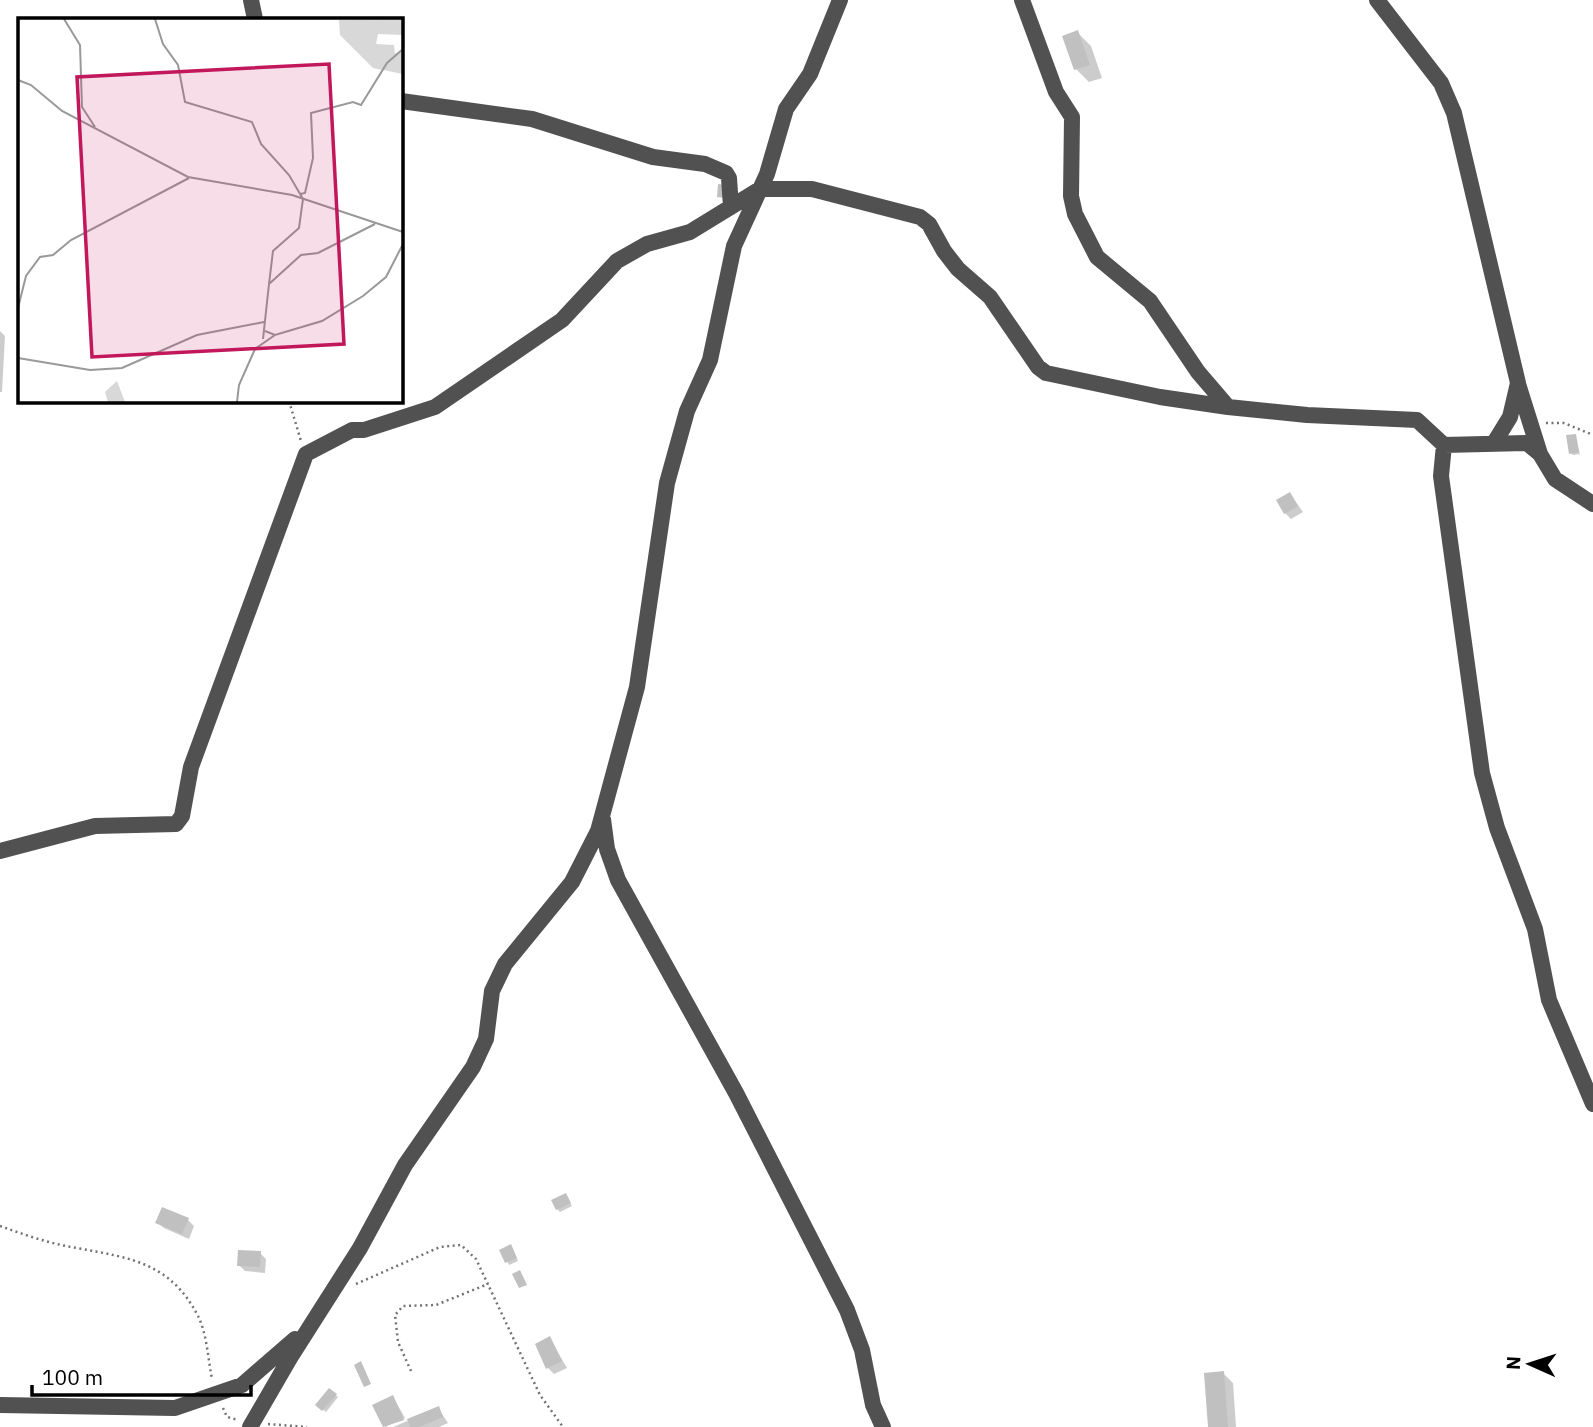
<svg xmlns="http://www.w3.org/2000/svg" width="1593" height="1427" font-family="'IBM Plex Sans',sans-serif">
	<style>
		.shadow { fill: #0003 }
		.building { fill: #c0c0c0 }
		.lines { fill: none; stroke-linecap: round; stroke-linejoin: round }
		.path { stroke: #737373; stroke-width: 2.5; stroke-dasharray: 2 3.5; stroke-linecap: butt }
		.minor { stroke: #515151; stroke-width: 16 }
		.inset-road { fill: none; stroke: #999; stroke-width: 2 }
		.view { fill: #c2185b; fill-opacity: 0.15; stroke: #c2185b; stroke-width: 3.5 }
		.inset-edge { fill: none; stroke: #000; stroke-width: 3.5 }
	</style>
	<rect width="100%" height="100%" fill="#fff"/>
	<!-- shadow -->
	<path class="shadow" d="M 1078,33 L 1091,46 L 1102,78 L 1089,82 L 1076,69 Z
		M 0,331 L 5,336 L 2,392 L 0,392 Z
		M 1575,435 L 1580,454 L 1573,455 L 1571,453 Z
		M 1290,494 L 1303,512 L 1291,519 L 1285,513 Z
		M 566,1195 L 572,1206 L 560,1212 L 557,1209 Z
		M 188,1220 L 194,1226 L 189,1239 L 164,1228 L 157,1222 Z
		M 513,1249 L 518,1261 L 509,1265 L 501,1250 Z
		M 260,1253 L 266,1259 L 265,1273 L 245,1271 L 239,1265 Z
		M 550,1339 L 567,1368 L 554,1374 L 548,1368 Z
		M 1223,1373 L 1233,1383 L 1236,1427 L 1210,1427 Z
		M 330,1390 L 338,1397 L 326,1412 L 317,1405 Z
		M 393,1397 L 405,1418 L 385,1427 L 375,1406 Z
		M 438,1408 L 448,1423 L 439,1427 L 393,1427 Z"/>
	<!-- building -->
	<path class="building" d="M 1078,30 L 1090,65 L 1074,70 L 1062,36 Z
		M 718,184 L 726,185 L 725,198 L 717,197 Z
		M 1576,434 L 1579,452 L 1569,454 L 1566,435 Z
		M 1290,492 L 1298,506 L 1284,514 L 1276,500 Z
		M 566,1193 L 571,1203 L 556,1210 L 551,1200 Z
		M 162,1207 L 189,1218 L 182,1234 L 155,1223 Z
		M 511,1244 L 517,1258 L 505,1263 L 499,1250 Z
		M 238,1250 L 261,1251 L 260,1267 L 237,1266 Z
		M 520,1270 L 527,1285 L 519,1288 L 512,1274 Z
		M 550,1336 L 562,1361 L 546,1369 L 535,1344 Z
		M 361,1361 L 371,1384 L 364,1387 L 354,1365 Z
		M 1224,1371 L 1228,1427 L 1208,1427 L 1204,1373 Z
		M 329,1388 L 337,1394 L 322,1411 L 315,1405 Z
		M 393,1395 L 404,1420 L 383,1427 L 372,1405 Z
		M 439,1406 L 443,1417 L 419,1427 L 410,1427 L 407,1419 Z"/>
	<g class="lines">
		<!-- path -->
		<path class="path" d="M 289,401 L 301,441
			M 1546,423 L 1564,423 L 1593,435
			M 0,1226 C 25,1235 51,1244 77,1248 C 130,1258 170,1262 198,1316 C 207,1334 208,1359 212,1379
			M 356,1284 L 440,1247 L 461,1245 L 476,1259 L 540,1395 L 563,1427
			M 411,1371 L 398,1342 L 395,1315 L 403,1306 L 436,1305 L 488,1284
			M 223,1408 L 227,1417 L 238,1420
			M 268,1424 L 307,1427"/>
		<!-- minor -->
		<path class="minor" d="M 251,0 L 255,19
			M 1022,0 L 1056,92 L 1072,117 L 1071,196 L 1075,214 L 1097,257 L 1150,301 L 1198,372 L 1228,407 L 1307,415 L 1417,420 L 1444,445 L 1527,443 L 1540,454
			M 1377,0 L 1441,83 L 1454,113 L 1518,383 L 1510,417 L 1494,443
			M 401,101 L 532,119 L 653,157 L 705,164 L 726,173 L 729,178 L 731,207
			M 1518,384 L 1540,454 L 1555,479 L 1593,504
			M 1444,445 L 1441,476 L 1482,773 L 1497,828 L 1535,929 L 1549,1000 L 1593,1104
			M 603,819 L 607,849 L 618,880 L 736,1093 L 847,1310 L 862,1350 L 873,1405 L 883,1427
			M 0,851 L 95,826 L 176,824 L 182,816 L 191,767 L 306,454 L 352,430 L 364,430 L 435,407 L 562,320 L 617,261 L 647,244 L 690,232 L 760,189 L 812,189 L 920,217 L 929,224 L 944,251 L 958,269 L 990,297 L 1038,367 L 1046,373 L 1160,397 L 1228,407
			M 0,1405 L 175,1408 L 242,1385 L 295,1339
			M 250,1427 L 290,1358 L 360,1248 L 405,1165 L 473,1067 L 486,1039 L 492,991 L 505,964 L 572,882 L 598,831 L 637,687 L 667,483 L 687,411 L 710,360 L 734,246 L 767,174 L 786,109 L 810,74 L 840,0"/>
	</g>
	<!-- overview -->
	<g transform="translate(18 18)">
		<rect width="385" height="385" fill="#fff"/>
		<path d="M 385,1 L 385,17 L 360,16 L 358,26 L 376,27 L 377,36 L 385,31 L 385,56 L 355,50 L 322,17 L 321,2 ZM 99,363 L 107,384 L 90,384 L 87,374 Z" fill="#d8d8d8"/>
		<path class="inset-road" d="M 46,1 L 62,27 L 64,89 L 77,109M 137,1 L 145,26 L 160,47 L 167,84 L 234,104 L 243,126 L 271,157 L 285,181 L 281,210 L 255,233 L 251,266M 0,62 L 13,67 L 44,93 L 170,159 L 274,177 L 385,214M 282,176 L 287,175 L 295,140 L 293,95 L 335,84 L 343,87 L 369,45 L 385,31M 0,290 L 8,258 L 22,239 L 35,237 L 53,222 L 171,160M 247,313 L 257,317 L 304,303 L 345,278 L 368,259 L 385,226M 245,321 L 251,266 L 283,237 L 300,235 L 357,206M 0,340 L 72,352 L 104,350 L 179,317 L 246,304M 219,384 L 221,367 L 237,331 L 257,317"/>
		<path class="view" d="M 311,46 L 326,326 L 74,339 L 59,59 Z"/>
		<rect width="385" height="385" class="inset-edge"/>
	</g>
	<!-- north arrow -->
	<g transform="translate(1530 1364) rotate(273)" stroke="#ffffff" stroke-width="5" paint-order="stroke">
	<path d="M0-5L12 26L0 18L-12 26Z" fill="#000000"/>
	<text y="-10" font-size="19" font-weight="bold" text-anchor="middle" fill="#000000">N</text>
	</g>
	<!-- scale -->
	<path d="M32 1385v10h219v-10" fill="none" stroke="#000000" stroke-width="3.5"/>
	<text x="42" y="1385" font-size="21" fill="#000000" stroke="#ffffff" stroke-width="5" paint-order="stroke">100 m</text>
</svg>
